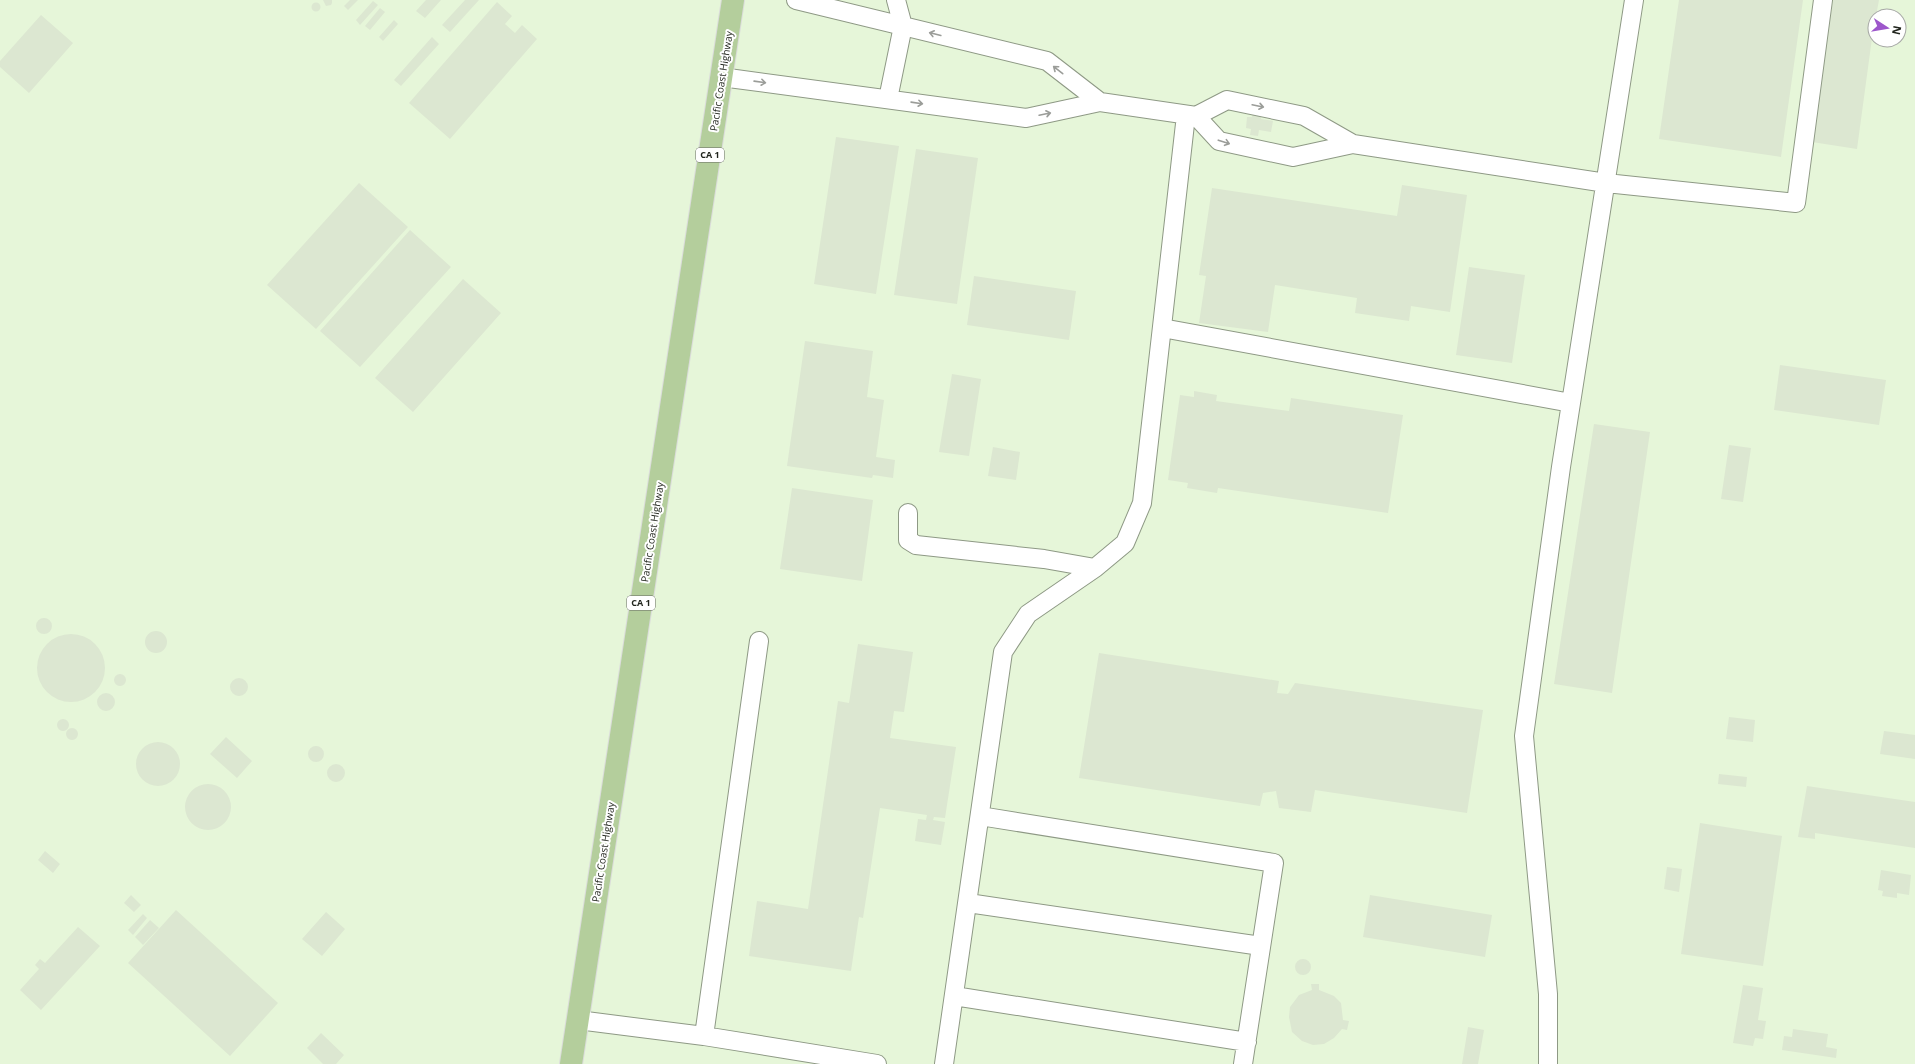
<svg xmlns="http://www.w3.org/2000/svg" width="1915" height="1064" font-family="'Open Sans',sans-serif">
	<style>
		.built { fill: #e6f6d9; fill-rule: evenodd }
		.building { fill: #dce7d1 }
		.lines { fill: none; stroke-linecap: round; stroke-linejoin: round }
		.service-casing { stroke: #8e9985; stroke-width: 20 }
		.trunk-casing { stroke: #dbdcdb; stroke-width: 24 }
		.service { stroke: #fff; stroke-width: 18 }
		.trunk { stroke: #b4ce9c; stroke-width: 22 }
		.oneway { stroke: #9b9d99 }
		.labels { text-anchor: middle; stroke-width: 4; stroke-linejoin: round; paint-order: stroke }
		.shield { fill: #fff; stroke: #646661; stroke-width: 1 }
		.shield-label { font-size: 9px; font-weight: bold; fill: #21251d }
		.street-label { font-size: 10px; fill: #21251d; stroke: #fff }
	</style>
	<rect width="100%" height="100%" fill="#f7fef1"/>
	<!-- built -->
	<path class="built" d="M 0,0 L 1915,0 L 1915,1064 L 0,1064 ZM 1875,16 L 1899,16 L 1899,40 L 1875,40 Z"/>
	<!-- building -->
	<path class="building" d="M 323,0 L 332,0 L 332,3 L 331,5 L 326,6 Z
		M 350,0 L 358,0 L 348,10 L 344,6 Z
		M 426,0 L 441,0 L 425,18 L 416,11 Z
		M 465,0 L 479,0 L 450,32 L 442,25 Z
		M 1679,0 L 1803,0 L 1781,157 L 1659,139 Z
		M 1833,0 L 1879,0 L 1876,16 L 1875,16 L 1857,149 L 1812,142 Z
		M 373,1 L 378,5 L 360,25 L 356,20 Z
		M 497,2 L 512,16 L 505,24 L 515,33 L 522,25 L 537,39 L 450,139 L 409,103 Z
		M311.5 7a4.5 4.5 0 1 1 9 0a4.5 4.5 0 1 1-9 0Z
		M 380,8 L 385,12 L 370,30 L 365,26 Z
		M 41,15 L 73,43 L 29,93 L 0,67 L 0,61 Z
		M 394,20 L 398,24 L 383,41 L 379,37 Z
		M 432,37 L 439,44 L 401,86 L 394,80 Z
		M 1253,112 L 1262,113 L 1261,119 L 1273,121 L 1271,132 L 1259,130 L 1258,136 L 1250,135 L 1251,129 L 1246,128 L 1247,117 L 1252,117 Z
		M 836,137 L 899,146 L 876,294 L 814,284 Z
		M 916,149 L 978,158 L 957,304 L 894,295 Z
		M 359,183 L 408,227 L 316,329 L 267,285 Z
		M 1402,185 L 1467,195 L 1450,312 L 1411,306 L 1409,321 L 1355,313 L 1357,298 L 1275,285 L 1268,332 L 1199,323 L 1206,276 L 1199,275 L 1212,188 L 1397,216 Z
		M 410,230 L 451,267 L 360,367 L 320,331 Z
		M 1469,267 L 1525,275 L 1512,363 L 1456,355 Z
		M 974,276 L 1076,291 L 1069,340 L 967,325 Z
		M 463,279 L 501,313 L 413,412 L 375,378 Z
		M 805,341 L 873,351 L 867,397 L 884,400 L 876,457 L 895,460 L 893,478 L 873,475 L 872,478 L 787,466 Z
		M 1780,365 L 1886,380 L 1879,425 L 1774,410 Z
		M 952,374 L 981,379 L 969,456 L 939,452 Z
		M 1194,391 L 1217,395 L 1216,401 L 1289,411 L 1291,398 L 1403,415 L 1388,513 L 1218,488 L 1217,493 L 1187,488 L 1188,483 L 1168,480 L 1180,395 L 1194,397 Z
		M 1594,424 L 1650,432 L 1612,693 L 1554,684 Z
		M 1729,445 L 1751,448 L 1743,502 L 1721,499 Z
		M 993,447 L 1020,452 L 1016,480 L 988,476 Z
		M 792,488 L 873,500 L 862,581 L 780,569 Z
		M36 626a8 8 0 1 1 16 0a8 8 0 1 1-16 0Z
		M145 642a11 11 0 1 1 22 0a11 11 0 1 1-22 0Z
		M37 668a34 34 0 1 1 68 0a34 34 0 1 1-68 0Z
		M 858,644 L 913,652 L 904,712 L 894,711 L 890,738 L 956,747 L 945,818 L 934,817 L 933,820 L 945,822 L 941,845 L 915,841 L 918,819 L 926,820 L 927,815 L 880,808 L 863,918 L 859,917 L 851,971 L 749,956 L 757,901 L 808,909 L 838,701 L 849,703 Z
		M 1099,653 L 1279,681 L 1277,693 L 1288,694 L 1295,683 L 1483,710 L 1467,813 L 1315,790 L 1311,812 L 1279,808 L 1276,791 L 1263,793 L 1260,806 L 1079,778 Z
		M114 680a6 6 0 1 1 12 0a6 6 0 1 1-12 0Z
		M230 687a9 9 0 1 1 18 0a9 9 0 1 1-18 0Z
		M97 702a9 9 0 1 1 18 0a9 9 0 1 1-18 0Z
		M 1729,717 L 1755,720 L 1753,742 L 1726,739 Z
		M57 725a6 6 0 1 1 12 0a6 6 0 1 1-12 0Z
		M66 734a6 6 0 1 1 12 0a6 6 0 1 1-12 0Z
		M 1884,731 L 1915,735 L 1915,759 L 1880,754 Z
		M 226,737 L 252,761 L 237,778 L 210,754 Z
		M136 764a22 22 0 1 1 44 0a22 22 0 1 1-44 0Z
		M308 754a8 8 0 1 1 16 0a8 8 0 1 1-16 0Z
		M327 773a9 9 0 1 1 18 0a9 9 0 1 1-18 0Z
		M 1719,774 L 1747,777 L 1746,787 L 1718,784 Z
		M185 807a23 23 0 1 1 46 0a23 23 0 1 1-46 0Z
		M 1807,786 L 1915,802 L 1915,848 L 1815,833 L 1815,839 L 1798,837 Z
		M 1700,823 L 1782,836 L 1763,966 L 1681,954 Z
		M 45,851 L 60,864 L 53,873 L 38,860 Z
		M 1667,867 L 1682,869 L 1679,892 L 1664,889 Z
		M 1881,870 L 1911,875 L 1909,895 L 1897,893 L 1897,898 L 1882,896 L 1883,891 L 1878,890 Z
		M 131,895 L 141,905 L 134,912 L 124,903 Z
		M 1370,895 L 1492,915 L 1485,957 L 1363,937 Z
		M 176,910 L 278,1003 L 230,1056 L 128,963 Z
		M 326,912 L 345,929 L 322,956 L 302,939 Z
		M 143,914 L 147,918 L 133,935 L 128,930 Z
		M 150,920 L 159,928 L 143,945 L 135,937 Z
		M 78,927 L 100,946 L 41,1010 L 20,990 L 39,969 L 35,965 L 40,959 L 45,963 Z
		M1295 967a8 8 0 1 1 16 0a8 8 0 1 1-16 0Z
		M 1311,984 L 1319,984 L 1319,990 L 1334,996 L 1341,1003 L 1343,1020 L 1349,1021 L 1347,1030 L 1342,1029 L 1334,1038 L 1324,1044 L 1313,1045 L 1302,1041 L 1292,1032 L 1289,1017 L 1290,1007 L 1299,995 L 1312,990 Z
		M 1743,985 L 1763,988 L 1758,1020 L 1766,1021 L 1763,1039 L 1755,1038 L 1753,1046 L 1733,1043 Z
		M 1468,1027 L 1484,1030 L 1478,1064 L 1462,1064 Z
		M 1793,1029 L 1828,1034 L 1826,1047 L 1837,1049 L 1836,1058 L 1782,1050 L 1784,1036 L 1792,1037 Z
		M 321,1033 L 344,1055 L 336,1064 L 323,1064 L 307,1048 Z"/>
	<g class="lines">
		<defs>
			<path id="service" d="M 796,0 L 1047,61 L 1100,102
				M 721,77 L 1026,118 L 1100,102 L 1196,116 L 1227,100 L 1304,116 L 1353,144 L 1606,183 L 1796,203 L 1823,0
				M 888,99 L 903,26 L 896,0
				M 1196,116 L 1219,141 L 1293,157 L 1353,144
				M 1162,328 L 1571,403
				M 908,513 L 908,540 L 916,545 L 1044,559 L 1095,568
				M 980,816 L 1274,863 L 1243,1064
				M 968,903 L 1261,946
				M 954,996 L 1247,1042
				M 578,1020 L 704,1036 L 759,641
				M 704,1036 L 877,1064
				M 944,1064 L 1003,652 L 1028,614 L 1095,568 L 1125,543 L 1142,503 L 1186,115
				M 1548,1064 L 1548,994 L 1524,736 L 1561,467 L 1634,0"/>
			<path id="trunk" d="M 571,1064 L 733,0"/>
		</defs>
		<!-- service casing -->
		<use href="#service" class="service-casing"/>
		<!-- trunk casing -->
		<use href="#trunk" class="trunk-casing"/>
		<!-- service -->
		<use href="#service" class="service"/>
		<!-- trunk -->
		<use href="#trunk" class="trunk"/>
	</g>
	<!-- one-way arrows -->
	<defs><path id="oneway-shaft" d="M-6 0H5M1.5-3L5.5 0L1.5 3" fill="none" stroke-width="1.6" stroke-linecap="round" stroke-linejoin="round"/></defs>
	<g class="oneway">
		<use href="#oneway-shaft" transform="translate(935 34) rotate(-166)"/>
		<use href="#oneway-shaft" transform="translate(1058 70) rotate(-142)"/>
		<use href="#oneway-shaft" transform="translate(760 82) rotate(8)"/>
		<use href="#oneway-shaft" transform="translate(917 103) rotate(8)"/>
		<use href="#oneway-shaft" transform="translate(1258 106) rotate(12)"/>
		<use href="#oneway-shaft" transform="translate(1045 114) rotate(-12)"/>
		<use href="#oneway-shaft" transform="translate(1224 142) rotate(18)"/>
	</g>
	<g class="labels">
		<!-- shield labels -->
		<g class="shield">
			<rect x="696" y="148" width="28" height="14" rx="3"/>
			<rect x="627" y="596" width="28" height="14" rx="3"/>
		</g>
		<g class="shield-label">
			<text x="710" y="158">CA 1</text>
			<text x="641" y="606">CA 1</text>
		</g>
		<!-- street labels -->
		<g class="street-label">
			<text transform="translate(721 81) rotate(-81)" y="4">Pacific Coast Highway</text>
			<text transform="translate(652 532) rotate(-81)" y="4">Pacific Coast Highway</text>
			<text transform="translate(603 852) rotate(-81)" y="4">Pacific Coast Highway</text>
		</g>
	</g>
	<!-- north arrow -->
	<g transform="translate(1887 28) rotate(102)"><circle r="19" fill="#ffffff" stroke="#a6a8a5"/>
	<path d="M0-3L7 15L0 10L-7 15Z" fill="#9d57cb"/>
	<text y="-6" font-size="11" font-weight="bold" text-anchor="middle" fill="#21251d">N</text>
	</g>
</svg>
